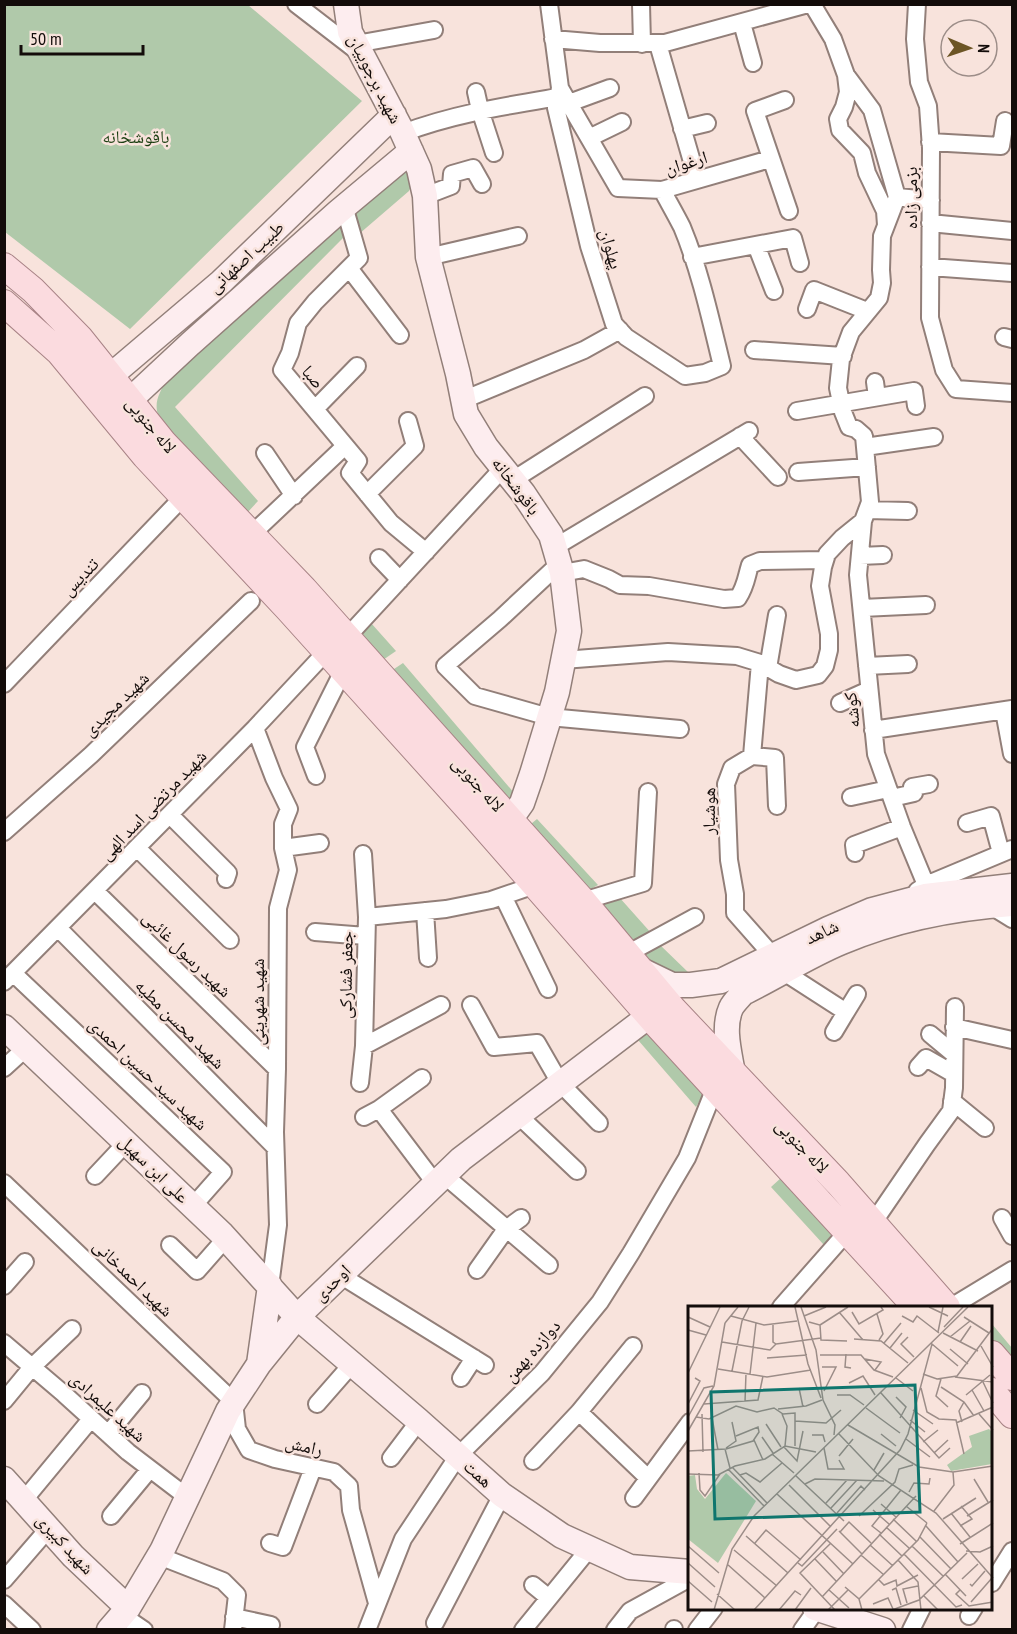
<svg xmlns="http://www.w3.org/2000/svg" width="1017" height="1634" font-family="'PT Sans Narrow','Noto Naskh Arabic',sans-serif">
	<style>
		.green { fill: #b0c9aa }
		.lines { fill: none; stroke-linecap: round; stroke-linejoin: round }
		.street-casing { stroke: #927f79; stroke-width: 20 }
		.secondary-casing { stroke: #927f79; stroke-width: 27 }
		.primary-casing { stroke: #a88386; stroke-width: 28 }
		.street { stroke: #fff; stroke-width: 16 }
		.secondary { stroke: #fdedef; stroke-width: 24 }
		.primary { stroke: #fbdbdf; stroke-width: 26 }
		.labels { text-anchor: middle; stroke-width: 5; stroke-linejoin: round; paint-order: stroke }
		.street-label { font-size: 18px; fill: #130c0a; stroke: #f8e3dc }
		.park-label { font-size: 18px; fill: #1a3e10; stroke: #f8e3dc }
		.inset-road { fill: none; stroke: #9c8d88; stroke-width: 1.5 }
		.view { fill: #0f766e; fill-opacity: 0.15; stroke: #0f766e; stroke-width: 3 }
		.inset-edge { fill: none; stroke: #130c0a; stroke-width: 3 }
	</style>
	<rect width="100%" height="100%" fill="#f8e3dc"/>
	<!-- green -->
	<path class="green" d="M 4,5 L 248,5 L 362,101 L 130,329 L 5,232 Z
		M 407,164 L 414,179 L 409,191 L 359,234 L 351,209 Z
		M 341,221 L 344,237 L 175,407 L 258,501 L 247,513 C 233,498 160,425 157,411 C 155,399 161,391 166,380 Z
		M 371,623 L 396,651 L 380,662 L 355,637 Z
		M 403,663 L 515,794 L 506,804 L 388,673 Z
		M 537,819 L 598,885 L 585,892 L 526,828 Z
		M 619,897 L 652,934 L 629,944 L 595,903 Z
		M 659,944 L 689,973 L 664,975 L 639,954 Z
		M 651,1028 L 706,1090 L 696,1107 L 638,1040 Z
		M 782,1177 L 834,1234 L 824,1245 L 771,1187 Z
		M 992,1324 L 1012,1348 L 1012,1370 L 992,1346 Z"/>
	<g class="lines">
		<defs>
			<path id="street" d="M 296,4 L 357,51
				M 549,4 L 560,88 L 556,108 L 589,246 L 614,324 L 626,337 L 685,376 L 705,373 L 722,366 C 711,321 700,270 682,227 C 676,215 669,203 662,190
				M 641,4 L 642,44
				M 812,4 L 833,39 L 846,75 L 848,92 L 844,107 L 838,119 L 840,130 L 862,153 L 867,173 L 885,211 L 886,225
				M 917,4 L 915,39 L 919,82 L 928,106 L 931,148 L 930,318 L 944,370 L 956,389 L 1012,393
				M 742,23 L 753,63
				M 553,39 L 600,43 L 665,43 L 808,4
				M 356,44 L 434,30
				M 658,44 L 697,179
				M 560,88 L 618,188 L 662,190 L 770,159
				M 476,92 L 480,110 L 494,153
				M 785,100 L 755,111 L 789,211
				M 569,103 L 610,88
				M 682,129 L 707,123
				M 403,133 C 453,114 505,106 558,97
				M 589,138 L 622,122
				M 930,142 L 1001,146 L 1005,121
				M 425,196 L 451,186 L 452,174 L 473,168 L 482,184
				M 897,197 L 931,200
				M 344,206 L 359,258 L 315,302 L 298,323 L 290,353 L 282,370 L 358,461 L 350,473 L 391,523 L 426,552
				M 930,223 L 1012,231
				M 756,245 L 774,291
				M 428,257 L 518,236
				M 692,257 L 793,238 L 800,263
				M 930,267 L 1012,273
				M 349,268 L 400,335
				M 807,309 L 814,290 L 867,311
				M 1004,337 L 1012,339
				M 754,350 L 843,356
				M 875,382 L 877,397
				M 463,400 L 584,350 L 620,330
				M 315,409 L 357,366
				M 797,411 L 914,391 L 916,406
				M 740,436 L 778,477
				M 865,447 L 934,437
				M 265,453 L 294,496
				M 798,472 L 867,467
				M 513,480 L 645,396
				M 367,494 L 415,446 L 408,421
				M 867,510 L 908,511
				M 863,521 L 858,575 L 876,754 L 902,827 L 926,885
				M 252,534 L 345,446
				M 555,547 L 749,431
				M 860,556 L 883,555
				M 379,558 L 400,580
				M 559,564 L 500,619 L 445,666 L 475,696 L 549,717 L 680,729
				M 562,573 L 584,569 L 609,579 L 620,585 L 649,586 L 724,599 L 738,598 C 746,586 746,578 750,565 L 760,561 L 825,560
				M 862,608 L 926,605
				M 347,637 L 503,468
				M 563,660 L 668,652 L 737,656 L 760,663 L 779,674 L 796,680 L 818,675 L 825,666 L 829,650 L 829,634 L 820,586 L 823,567 L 827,554 L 842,538 L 863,521 L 870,502 L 864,436 L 856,429 L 849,427 L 843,412 L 838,388 L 841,359 L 851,332 L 879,298 L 882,283 L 881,270 L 882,236 L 897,197 L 872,110 L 846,75
				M 760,663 L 752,756 L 732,768 L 726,784 L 729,860 L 735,894 L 735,913 L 773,956 L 784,972 L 846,1012 L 834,1032
				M 867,666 L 908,664
				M 768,668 L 777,615
				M 4,684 L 183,497
				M 840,703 L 869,690
				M 1004,711 L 1012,754
				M 255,728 L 274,778 L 289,809 L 283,824 L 283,848 L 288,870 L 278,908 L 277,1069 L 275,1132 L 278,1225 L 270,1286
				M 873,730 L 1012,709
				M 752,756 L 775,758 L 777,806
				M 316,776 L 305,747 L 343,671
				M 851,797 L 888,789
				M 892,798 L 914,793 L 912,787 L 929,784
				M 170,815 L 228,873 L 226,879
				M 967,823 L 991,816 L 1001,853
				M 4,832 L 91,755 L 251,601
				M 137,848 L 230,940
				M 283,848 L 320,843
				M 855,853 L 854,845 L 902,827
				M 363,854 L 367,917
				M 95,891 L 277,1069
				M 917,891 L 926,885 L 1012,849
				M 503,896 L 548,989
				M 583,901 L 643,883 L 648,792
				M 991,906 L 1012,919
				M 425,911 L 428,958
				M 58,928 L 275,1147
				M 315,932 L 366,936
				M 627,954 L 695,917
				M 13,973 L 223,1172 L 193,1206
				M 4,982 L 255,728 L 326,652
				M 441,1005 L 364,1046 L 367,917 L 446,909 L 491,900 L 535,885
				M 471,1005 L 494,1047 L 537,1043 L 560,1083 L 599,1123
				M 846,1012 L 857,994
				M 954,1027 L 1012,1040
				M 930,1034 L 954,1054
				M 918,1067 L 926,1058 L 954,1074
				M 4,1068 L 26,1048
				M 360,1083 L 364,1046
				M 952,1101 L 985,1128
				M 379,1109 L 435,1183
				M 518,1115 L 577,1171
				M 364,1117 L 379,1109 L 422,1078
				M 444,1175 L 549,1265
				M 95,1176 L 126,1143
				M 4,1183 L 234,1402 L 237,1429 L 249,1450 L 275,1459 L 334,1472 L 349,1486 L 351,1510 L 377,1603
				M 1002,1218 L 1012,1236
				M 873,1223 L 927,1144 L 951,1111 L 954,1088 L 955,1007
				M 170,1245 L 197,1271 L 226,1238
				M 477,1270 L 506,1229 L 521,1218
				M 340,1275 L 485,1365
				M 4,1286 L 25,1262
				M 781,1307 L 847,1232
				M 951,1307 L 1012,1270
				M 4,1343 L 64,1394 L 128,1452 L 187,1497
				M 461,1378 L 474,1358
				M 4,1401 L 32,1367 L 72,1329
				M 317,1404 L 352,1364
				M 579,1412 L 648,1478
				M 108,1434 L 142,1393
				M 391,1458 L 419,1421
				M 533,1461 L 579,1412 L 633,1346
				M 634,1498 L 690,1422
				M 24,1500 L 91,1419
				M 111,1516 L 150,1469
				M 270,1543 L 283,1547 L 313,1468
				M 159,1556 L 223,1581 L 237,1595 L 233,1630
				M 4,1580 L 49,1528
				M 992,1583 L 1012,1551
				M 533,1585 L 549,1598
				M 4,1604 L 32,1630
				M 122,1615 L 144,1630
				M 969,1616 L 974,1608
				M 234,1617 L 271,1625
				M 435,1623 L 502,1495
				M 674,1629 L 674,1630
				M 367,1630 L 403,1539 L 458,1456 L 542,1373 L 600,1302 L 631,1253 L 687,1158 L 715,1088
				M 523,1630 L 589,1549
				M 615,1630 L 630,1611 L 690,1578
				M 697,1630 L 714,1608
				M 802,1630 L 817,1609
				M 911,1630 L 922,1608"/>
			<path id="secondary" d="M 346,4 L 350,32 L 400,127 L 419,169 L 425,196 L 428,257 L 458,374 L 466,414 L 486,447 L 523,493 L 551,535 L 562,573 L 569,631 L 557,692 L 532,774 L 522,803 L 510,820
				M 95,389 L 221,282 L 394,115
				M 115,414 L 190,344 L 338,212 L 411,151
				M 641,970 L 672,985 L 691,985 L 721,981 L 828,929 L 872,910 L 925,896 L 1012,886
				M 4,1027 L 222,1234 L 297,1317 L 419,1421 L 502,1495 L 562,1536 L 630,1567 L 690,1572
				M 733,1074 C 730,1054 722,1028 731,1008 C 734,1002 739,998 743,993 C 776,977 808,956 842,942 C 896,919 954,908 1012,904
				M 259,1364 L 270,1286
				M 4,1479 L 73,1556 L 128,1608
				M 815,1608 L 883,1630
				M 109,1630 L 128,1608 L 162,1551 L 228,1411 L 259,1364 L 297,1317 L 461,1159 L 649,1016"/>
			<path id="primary" d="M 4,266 L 33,290 L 80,338 L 164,443 L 304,589 L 583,901 L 674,1010 L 838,1183 L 947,1307
				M 4,303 L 59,352 L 145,456 L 288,609 L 472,813 L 657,1025 L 916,1307
				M 992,1354 L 1012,1377
				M 992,1391 L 1012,1415"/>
		</defs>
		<!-- street casing -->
		<use href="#street" class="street-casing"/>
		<!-- secondary casing -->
		<use href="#secondary" class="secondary-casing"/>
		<!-- primary casing -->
		<use href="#primary" class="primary-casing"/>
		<!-- street -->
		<use href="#street" class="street"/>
		<!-- secondary -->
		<use href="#secondary" class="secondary"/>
		<!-- primary -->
		<use href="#primary" class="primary"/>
	</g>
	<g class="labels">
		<!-- street labels -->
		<g class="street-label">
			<text transform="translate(375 79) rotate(63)" y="6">شهید برجوییان</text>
			<text transform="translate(686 163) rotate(-17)" y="6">ارغوان</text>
			<text transform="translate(911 198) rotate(-90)" y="6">بزمی زاده</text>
			<text transform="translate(611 249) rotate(74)" y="6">پهلوان</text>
			<text transform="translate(246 257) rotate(-43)" y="6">طبیب اصفهانی</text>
			<text transform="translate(313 377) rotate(50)" y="6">صبا</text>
			<text transform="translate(151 425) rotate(50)" y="6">لاله جنوبی</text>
			<text transform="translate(516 486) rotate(53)" y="6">باقوشخانه</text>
			<text transform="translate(80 577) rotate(-46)" y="6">تندیس</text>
			<text transform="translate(116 704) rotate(-44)" y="6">شهید مجیدی</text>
			<text transform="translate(852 710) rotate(-96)" y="6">کوشه</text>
			<text transform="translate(478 784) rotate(48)" y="6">لاله جنوبی</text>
			<text transform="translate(153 805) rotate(-46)" y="6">شهید مرتضی اسد الهی</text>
			<text transform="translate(709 811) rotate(-90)" y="6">هوشیار</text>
			<text transform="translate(822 932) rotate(-25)" y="6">شاهد</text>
			<text transform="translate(187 954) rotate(44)" y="6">شهید رسول غائبی</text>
			<text transform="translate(346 975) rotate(-89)" y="6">جعفر فشارکی</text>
			<text transform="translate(258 1002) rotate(-90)" y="6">شهید شهرینی</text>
			<text transform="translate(180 1024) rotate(45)" y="6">شهید محسن مطیه</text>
			<text transform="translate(148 1074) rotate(43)" y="6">شهید سید حسین احمدی</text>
			<text transform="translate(802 1146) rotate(46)" y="6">لاله جنوبی</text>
			<text transform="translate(154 1169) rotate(44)" y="6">علی ابن سهیل</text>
			<text transform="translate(133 1278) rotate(44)" y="6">شهید احمدخانی</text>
			<text transform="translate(332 1283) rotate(-44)" y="6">اوحدی</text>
			<text transform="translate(532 1351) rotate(-49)" y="6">دوازده بهمن</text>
			<text transform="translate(108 1407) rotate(42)" y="6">شهید علیمرادی</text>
			<text transform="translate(304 1446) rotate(13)" y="6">رامش</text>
			<text transform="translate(478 1474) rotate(42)" y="6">همت</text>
			<text transform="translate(65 1544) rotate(47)" y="6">شهید کبیری</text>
		</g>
		<!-- park labels -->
		<g class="park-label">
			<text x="136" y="143">باقوشخانه</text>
		</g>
	</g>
	<!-- overview -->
	<g transform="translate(688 1306)">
		<rect width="304" height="304" fill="#f8e3dc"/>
		<path d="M 301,123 L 304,126 L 304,158 L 263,165 L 259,159 L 284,141 L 281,130 ZM 38,167 L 68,195 L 30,257 L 0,233 L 0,170 L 7,169 L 9,183 L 17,193 Z" fill="#b0c9aa"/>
		<path class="inset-road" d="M 107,1 L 120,58 L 133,92M 113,1 L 128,44 L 135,94 L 147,119 L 146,129M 241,1 L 260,10M 151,6 L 175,34M 164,6 L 171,18 L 195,4 L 193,1M 189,8 L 195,28 L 191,34M 43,10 L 76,19 L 109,15M 116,10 L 138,1M 214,10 L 225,16 L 229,10 L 251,27M 0,11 L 22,21M 276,11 L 301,27M 121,16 L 132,19 L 133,34 L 159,35M 37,17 L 50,1M 85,19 L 85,36 L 88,38M 132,19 L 160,1M 256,21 L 275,1M 0,24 L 18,29M 250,26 L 255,1M 255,27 L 290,45M 220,31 L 213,38 L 226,51M 262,31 L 282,15M 166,33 L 193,35 L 220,57M 34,36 L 82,44 L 88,38M 272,36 L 283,20M 196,37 L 213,17M 88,38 L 133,32M 293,40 L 305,61M 202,42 L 214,27M 262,43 L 280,58M 158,48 L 157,61 L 163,62M 132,49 L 173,49 L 186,64 L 205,71M 79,52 L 119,49M 177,53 L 193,56 L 187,64M 134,61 L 148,61 L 136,85M 30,63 L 79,71 L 123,64M 44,65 L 54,15 L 61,1M 0,67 L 32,1M 62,68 L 68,17M 235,68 L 249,73 L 269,70 L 305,22M 267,71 L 305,76M 208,72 L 225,85M 253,73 L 248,90 L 260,101M 295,76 L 305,97M 161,77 L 175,70 L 187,89M 253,81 L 276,96 L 286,110M 111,82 L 115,101M 233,82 L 239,106 L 251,113 L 268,114 L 276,148M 284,84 L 296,105M 193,87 L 251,152 L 262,142M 149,89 L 162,89 L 176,99M 278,89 L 302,69M 208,91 L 218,101 L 212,112M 57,96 L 58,67M 0,98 L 12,75 L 7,72M 16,98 L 70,94 L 75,70M 178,102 L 212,127M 90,103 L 118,100 L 134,94M 225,104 L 245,118M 14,108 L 15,146M 94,108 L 99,120 L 97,140M 291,108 L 305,124M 0,111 L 16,82 L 25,80M 8,111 L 21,113 L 48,100 L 69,106 L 86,102 L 95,108 L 107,107 L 107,140M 24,112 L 30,144M 222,114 L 237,126M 107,115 L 138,117 L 153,104M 274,116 L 271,105 L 276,96M 268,117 L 305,101M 78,118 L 93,141M 160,119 L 231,161 L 265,166 L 305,160M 0,125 L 26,80 L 37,17M 151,128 L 191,170 L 248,207 L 305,272M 193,128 L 208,140M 124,129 L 135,129 L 137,136M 74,131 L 85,147M 218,133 L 242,151M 66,134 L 75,154M 235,136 L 250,124M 96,141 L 109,155 L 115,125M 38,142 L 48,135 L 44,116M 136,142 L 140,163 L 156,163 L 151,154M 37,143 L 42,162M 0,145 L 38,143 L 65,135 L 71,126 L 70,121 L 48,130M 246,147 L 260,134M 84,148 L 106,167M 151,150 L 165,133M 44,161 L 79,197M 40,163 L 76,200M 186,164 L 196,147M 11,167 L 12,184 L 17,190 L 32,168M 0,168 L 30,169 L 47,160 L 77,153 L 97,140 L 128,146M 52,169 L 58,167 L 72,176 L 94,157M 107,169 L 156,215M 286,173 L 300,196M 117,178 L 127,173 L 196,175M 101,179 L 143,221M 221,186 L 226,177 L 241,178 L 242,172M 89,188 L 165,258M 138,197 L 159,174M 193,198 L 208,211M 218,200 L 239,217M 143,202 L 169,174M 185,204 L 201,218M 246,205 L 266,179 L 265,166M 149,207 L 173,180 L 177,184M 263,207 L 282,231M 171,210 L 207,176 L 211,163 L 225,159M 279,210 L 305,194M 205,213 L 228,235M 255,213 L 288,192M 238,220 L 270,256M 272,220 L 284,213 L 273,200M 198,221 L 221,242M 151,225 L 174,248M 152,226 L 161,216 L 183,237M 193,227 L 184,220 L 213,184M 191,228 L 214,250M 58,230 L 100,267M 232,231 L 263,263M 67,237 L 78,224 L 113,254M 143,237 L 112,267 L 147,304M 272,238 L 305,217M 182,239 L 205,260M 0,240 L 31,267M 224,240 L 255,270M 46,244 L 89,280M 278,245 L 292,246 L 305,240M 135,246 L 156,268M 216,248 L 268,301 L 274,299M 173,249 L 196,269M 127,253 L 149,276M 210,254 L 230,276 L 233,304M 0,257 L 27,281M 110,257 L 114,260 L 149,223M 39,258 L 77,292M 257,268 L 278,290M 274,273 L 290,258M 191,274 L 196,279 L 208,274 L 209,280 L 230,269M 0,275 L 24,296M 282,278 L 284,280 L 297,265M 157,281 L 171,293 L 174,304M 141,284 L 161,302M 204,284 L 208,282 L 213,299M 272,284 L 268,288 L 281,300 L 305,296M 29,288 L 47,304M 236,290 L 250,304M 134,291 L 228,190M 171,293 L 230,234 L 239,217M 283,296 L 304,272M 219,297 L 215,283 L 230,280M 185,298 L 200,292 L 205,303M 26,304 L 44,243 L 66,210 L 280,1M 66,304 L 212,144 L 220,128 L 244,38 L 270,60M 91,304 L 107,285 L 113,289M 107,304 L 123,282M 140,304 L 160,284M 204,304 L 231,294 L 279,247"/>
		<path class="view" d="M 227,79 L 232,206 L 27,213 L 23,86 Z"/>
		<rect width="304" height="304" class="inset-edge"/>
	</g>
	<!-- border -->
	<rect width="1017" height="1634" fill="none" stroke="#130c0a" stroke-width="12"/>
	<!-- north arrow -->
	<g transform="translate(969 48) rotate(92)"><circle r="28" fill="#f8e3dc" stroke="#9c8d88" stroke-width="1.5"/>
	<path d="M0-4.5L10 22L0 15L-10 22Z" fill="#6c5525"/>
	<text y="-9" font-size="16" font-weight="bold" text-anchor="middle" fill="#130c0a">N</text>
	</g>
	<!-- scale -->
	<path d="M21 45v9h122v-9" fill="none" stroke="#130c0a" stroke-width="3"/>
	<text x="30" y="45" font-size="18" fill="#130c0a" stroke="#f8e3dc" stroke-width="4.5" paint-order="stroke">50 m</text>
</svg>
